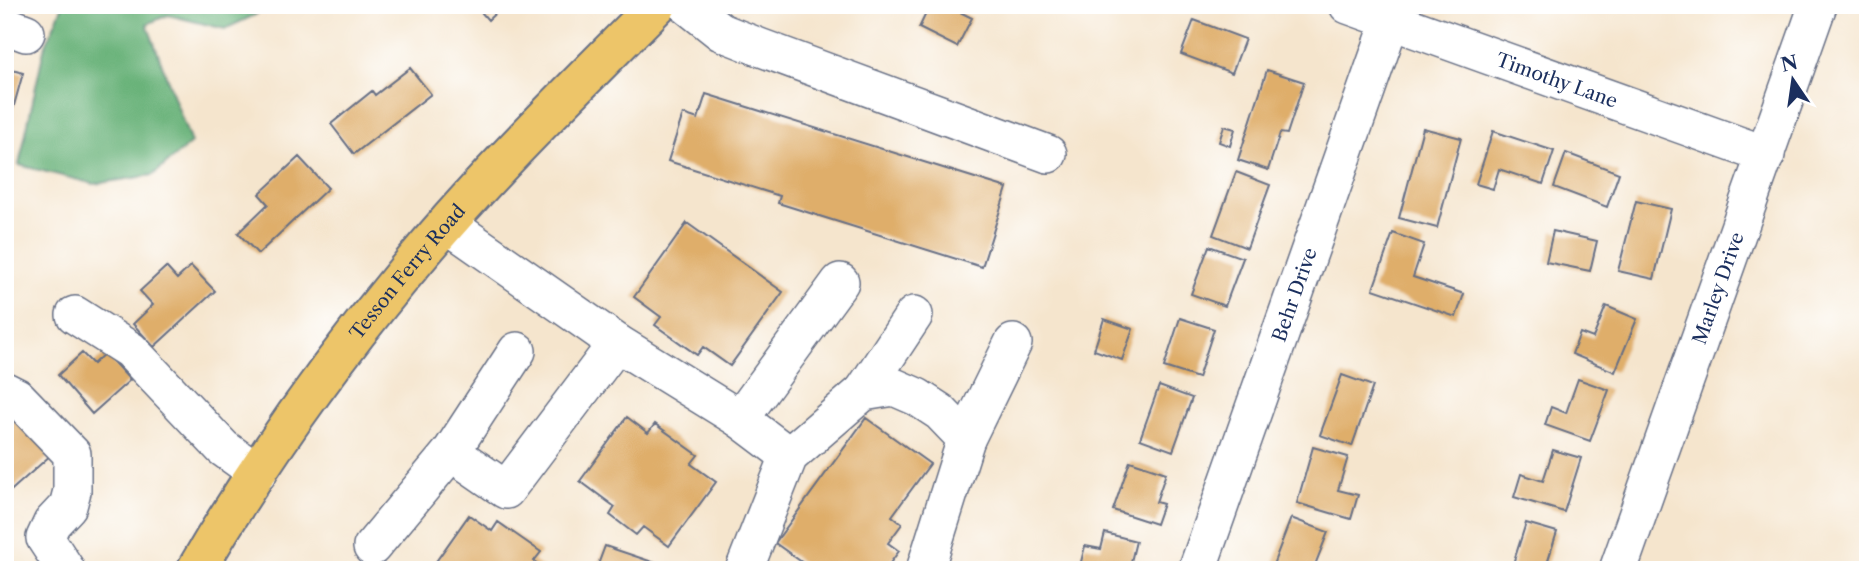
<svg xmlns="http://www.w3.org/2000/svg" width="1873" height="575" font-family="'Libre Caslon Text',serif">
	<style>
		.forest { fill: #6ab37a; stroke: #42716c; stroke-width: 2 }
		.building { fill: #dfae6b }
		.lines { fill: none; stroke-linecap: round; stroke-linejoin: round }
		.minor-casing { stroke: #676f85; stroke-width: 40 }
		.major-casing { stroke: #676f85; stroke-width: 42 }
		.minor { stroke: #fff; stroke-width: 37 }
		.major { stroke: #edc569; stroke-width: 38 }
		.labels { text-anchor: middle; stroke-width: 5; stroke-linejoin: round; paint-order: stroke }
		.street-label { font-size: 19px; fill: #1b2f5e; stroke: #fff }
	</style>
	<rect width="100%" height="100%" fill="#fff"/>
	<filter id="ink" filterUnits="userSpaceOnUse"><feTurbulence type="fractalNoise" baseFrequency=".0143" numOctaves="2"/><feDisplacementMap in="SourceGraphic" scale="14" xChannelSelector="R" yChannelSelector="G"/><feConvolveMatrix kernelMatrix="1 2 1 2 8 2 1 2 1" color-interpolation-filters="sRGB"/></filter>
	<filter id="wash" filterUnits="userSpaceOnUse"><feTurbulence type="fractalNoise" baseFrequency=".00686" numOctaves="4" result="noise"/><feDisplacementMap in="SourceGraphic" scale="28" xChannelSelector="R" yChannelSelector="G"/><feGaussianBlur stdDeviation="1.57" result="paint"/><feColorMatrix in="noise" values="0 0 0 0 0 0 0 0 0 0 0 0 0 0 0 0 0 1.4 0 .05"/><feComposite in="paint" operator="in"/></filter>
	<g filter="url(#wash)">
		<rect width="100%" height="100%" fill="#f5e5cd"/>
		<!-- forest -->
		<path class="forest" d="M 63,5 L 253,5 L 257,14 L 225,29 L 168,15 L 147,24 L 191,143 L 153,175 L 94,184 L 19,165 L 44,49 Z"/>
		<g id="blocks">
			<!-- building -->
			<path class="building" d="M 475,5 L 504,5 L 488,20 Z
				M 930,5 L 946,5 L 972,18 L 957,47 L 919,28 Z
				M 1194,20 L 1245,39 L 1232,73 L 1181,54 Z
				M 5,68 L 23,73 L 6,134 L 5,134 Z
				M 410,68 L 431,94 L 354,154 L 331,124 L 372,91 L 375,95 Z
				M 1267,70 L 1304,82 L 1287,134 L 1280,133 L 1268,170 L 1238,160 Z
				M 706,94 L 1007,188 L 982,267 L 778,203 L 780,196 L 668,161 L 683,114 L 698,119 Z
				M 1224,126 L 1235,129 L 1230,146 L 1219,142 Z
				M 1423,128 L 1461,138 L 1437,228 L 1399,218 Z
				M 1493,131 L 1554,151 L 1543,184 L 1499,169 L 1493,189 L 1476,184 Z
				M 1566,153 L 1619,173 L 1607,207 L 1554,187 Z
				M 299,157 L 328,188 L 258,254 L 238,233 L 268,204 L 259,194 Z
				M 1236,172 L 1270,185 L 1247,248 L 1213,235 Z
				M 1636,201 L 1671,209 L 1654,279 L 1618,271 Z
				M 687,223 L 783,292 L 730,366 L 703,347 L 697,355 L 655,325 L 661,317 L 634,297 Z
				M 1553,231 L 1597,241 L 1590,271 L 1546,262 Z
				M 1393,233 L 1424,244 L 1413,277 L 1464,294 L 1456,317 L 1373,289 Z
				M 1209,246 L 1243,258 L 1225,306 L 1191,294 Z
				M 191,266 L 215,291 L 154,347 L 133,324 L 153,305 L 140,291 L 166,267 L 177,279 Z
				M 1606,306 L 1637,319 L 1615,372 L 1572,354 L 1580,333 L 1593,338 Z
				M 1180,318 L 1214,329 L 1198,378 L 1164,367 Z
				M 1104,319 L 1133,329 L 1122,360 L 1094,350 Z
				M 82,353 L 93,364 L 105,353 L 130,380 L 92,414 L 58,375 Z
				M 1342,375 L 1373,386 L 1352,446 L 1320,435 Z
				M 1578,379 L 1609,390 L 1590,441 L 1545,425 L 1551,407 L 1566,413 Z
				M 1159,386 L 1192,398 L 1173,451 L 1140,439 Z
				M 5,405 L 52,454 L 5,496 Z
				M 627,417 L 648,433 L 655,424 L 698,455 L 691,464 L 716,482 L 669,546 L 643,527 L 636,535 L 610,515 L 615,507 L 580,481 Z
				M 866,418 L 930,464 L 892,516 L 902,524 L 888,543 L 899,551 L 885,570 L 813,570 L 775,543 Z
				M 1313,447 L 1348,457 L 1338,490 L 1358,495 L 1351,519 L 1297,503 Z
				M 1553,450 L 1581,458 L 1564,512 L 1514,497 L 1521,474 L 1543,481 Z
				M 1130,461 L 1166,473 L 1156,502 L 1163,504 L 1156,524 L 1113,510 Z
				M 469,515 L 492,531 L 498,522 L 541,552 L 534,561 L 546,570 L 430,570 Z
				M 1291,518 L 1328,532 L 1313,570 L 1286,570 L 1273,565 Z
				M 1526,523 L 1557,532 L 1545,570 L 1511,570 Z
				M 1105,533 L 1136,541 L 1129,570 L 1079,570 L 1085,546 L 1101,549 Z
				M 605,546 L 673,569 L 673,570 L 596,570 Z"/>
		</g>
	</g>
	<g filter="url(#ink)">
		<use href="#blocks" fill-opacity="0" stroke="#676f85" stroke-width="2"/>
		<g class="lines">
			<defs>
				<g id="minor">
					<path d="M 687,5 L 721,32 L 759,47 L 1048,154"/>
					<path id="s1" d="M 1348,5 L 1766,155"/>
					<path d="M 5,25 L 26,33"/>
					<path d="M 447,224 L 617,343 L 740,419 L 789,456"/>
					<path d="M 75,315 L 130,350 L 223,448 L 258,473"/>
					<path d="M 517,351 L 451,452 L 506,490 L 617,343"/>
					<path d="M 5,391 L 17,397 L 72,454 L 72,491 L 68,506 L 52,523 L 45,538 L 66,570"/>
					<path d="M 863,392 L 914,315"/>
					<path d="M 740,419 L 840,282"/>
					<path d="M 966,439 L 1013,343"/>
					<path d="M 372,547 L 451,452"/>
					<path d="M 744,570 L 789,456 L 863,392 L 894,387 L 917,397 L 940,412 L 966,439 L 925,570"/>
					<path id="s2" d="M 1197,570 L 1391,20"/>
					<path id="s3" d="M 1618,570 L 1818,5"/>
				</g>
				<g id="major">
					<path id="s4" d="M 196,570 C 256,467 327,367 403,275 C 481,179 570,93 657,5"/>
				</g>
			</defs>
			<!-- minor casing -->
			<use href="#minor" class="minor-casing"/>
			<!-- major casing -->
			<use href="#major" class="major-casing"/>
			<!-- minor -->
			<use href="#minor" class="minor"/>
			<!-- major -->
			<use href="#major" class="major"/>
		</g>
	</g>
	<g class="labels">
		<!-- street labels -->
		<g class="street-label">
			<text dy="7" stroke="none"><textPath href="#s1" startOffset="222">Timothy Lane</textPath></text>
			<text dy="7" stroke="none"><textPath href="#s4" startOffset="366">Tesson Ferry Road</textPath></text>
			<text dy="7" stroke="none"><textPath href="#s3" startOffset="299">Marley Drive</textPath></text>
			<text dy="7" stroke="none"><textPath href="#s2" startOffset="292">Behr Drive</textPath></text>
		</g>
	</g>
	<!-- margin -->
	<rect width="1873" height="575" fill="none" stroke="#fff" stroke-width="28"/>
	<!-- north arrow -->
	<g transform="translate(1793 80) rotate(347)" stroke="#ffffff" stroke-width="5" paint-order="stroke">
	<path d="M0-5L12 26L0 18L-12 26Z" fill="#1b2f5e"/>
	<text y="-10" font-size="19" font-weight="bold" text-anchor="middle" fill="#1b2f5e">N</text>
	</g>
</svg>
